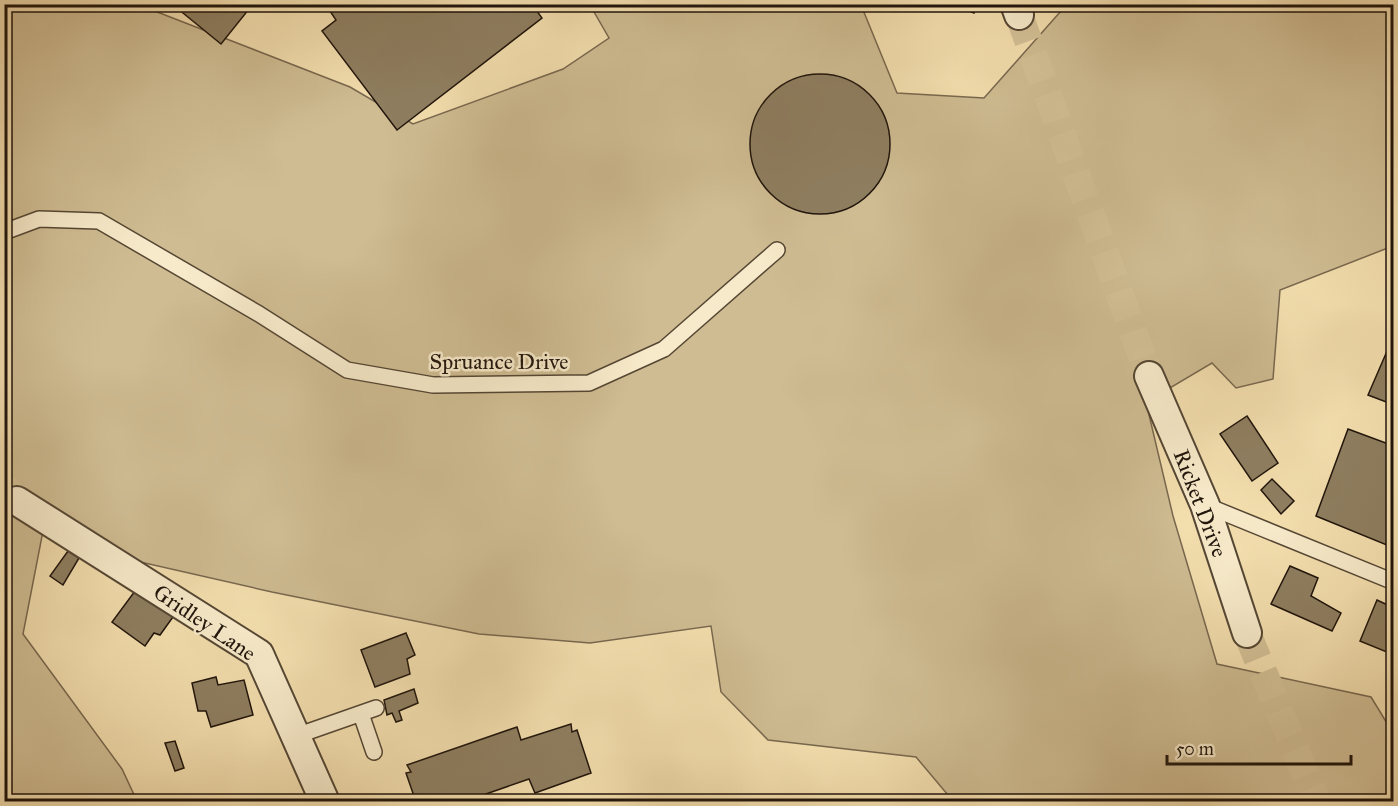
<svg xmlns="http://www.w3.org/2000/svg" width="1398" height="806" font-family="'IM FELL Great Primer',serif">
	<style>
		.green { fill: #cfbc92; stroke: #78684f; stroke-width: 1.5 }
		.building { fill: #8e7e60; stroke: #20150c; stroke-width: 1.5 }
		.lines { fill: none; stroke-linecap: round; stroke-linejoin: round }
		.minor-tunnel { stroke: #d3c096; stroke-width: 28; stroke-dasharray: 28 14; stroke-linecap: butt }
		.service-casing { stroke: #554734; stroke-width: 18 }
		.minor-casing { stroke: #554734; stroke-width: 32 }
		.service { stroke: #f7eaca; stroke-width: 15 }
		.minor { stroke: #f7eaca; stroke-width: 28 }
		.labels { text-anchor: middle; stroke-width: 5; stroke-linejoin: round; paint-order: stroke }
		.street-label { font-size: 22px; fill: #20150c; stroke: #f7eaca }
	</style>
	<rect width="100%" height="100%" fill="#f3deae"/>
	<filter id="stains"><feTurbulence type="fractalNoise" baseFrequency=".00333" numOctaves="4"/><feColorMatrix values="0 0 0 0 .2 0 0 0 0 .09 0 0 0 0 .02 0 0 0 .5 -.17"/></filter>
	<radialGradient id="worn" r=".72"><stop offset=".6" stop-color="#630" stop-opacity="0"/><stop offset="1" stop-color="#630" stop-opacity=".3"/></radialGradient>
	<!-- green -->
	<path class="green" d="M 129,4 L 147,8 L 350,87 L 413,124 L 563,69 L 609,38 L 590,5 L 861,5 L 897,93 L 984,98 L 1061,11 L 1175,9 L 1191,4 L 1393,5 L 1393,246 L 1280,290 L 1273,379 L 1236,388 L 1212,363 L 1146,402 L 1173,516 L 1217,664 L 1371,697 L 1393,733 L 1393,801 L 953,801 L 916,757 L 768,740 L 721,692 L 711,626 L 590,643 L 479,634 L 272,592 L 136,561 L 43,531 L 23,634 L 122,769 L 137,801 L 5,802 L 5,5 Z"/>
	<!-- building -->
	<path class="building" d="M 172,4 L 253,4 L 221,44 Z
		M 332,4 L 532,4 L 542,18 L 397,130 L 322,31 L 336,20 L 328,8 Z
		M 962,4 L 976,4 L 974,13 L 961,8 Z
		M750 144a70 70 0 1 1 140 0a70 70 0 1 1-140 0Z
		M 1394,335 L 1394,405 L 1368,395 Z
		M 1247,416 L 1278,463 L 1252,481 L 1220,434 Z
		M 1348,429 L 1394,446 L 1394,548 L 1316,516 Z
		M 1272,479 L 1294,501 L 1281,514 L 1261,490 Z
		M 68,551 L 79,558 L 63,585 L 50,576 Z
		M 1290,566 L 1318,578 L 1311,596 L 1341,613 L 1332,631 L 1271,604 Z
		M 135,591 L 173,617 L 160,635 L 154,633 L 145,646 L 112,622 Z
		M 1377,600 L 1394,608 L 1394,655 L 1360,641 Z
		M 406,633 L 415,655 L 407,659 L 410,674 L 375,687 L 361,650 Z
		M 216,677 L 218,685 L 244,680 L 253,715 L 211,727 L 206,711 L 198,711 L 192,683 Z
		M 414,689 L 418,703 L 399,711 L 402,720 L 396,722 L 392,713 L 387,715 L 384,700 Z
		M 571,724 L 572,732 L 577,730 L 591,773 L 535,793 L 529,779 L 463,802 L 416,802 L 406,773 L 411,772 L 407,765 L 517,727 L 521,740 Z
		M 175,741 L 184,768 L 175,771 L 165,743 Z"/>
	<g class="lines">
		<!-- minor-tunnel -->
		<path class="minor-tunnel" d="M 1019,15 L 1149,376
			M 4,486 L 17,501
			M 1247,633 L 1317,802"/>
		<defs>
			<path id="service" d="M 4,232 L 39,219 L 99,221 L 259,314 L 347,370 L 433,385 L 589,383 L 664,349 L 777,250
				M 1205,505 L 1394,582
				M 361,714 L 374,752
				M 296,736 L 376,708"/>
			<path id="minor" d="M 1015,4 L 1019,15
				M 1149,376 L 1205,505 L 1247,633
				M 17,501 L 259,654 L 325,802"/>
		</defs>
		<!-- service casing -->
		<use href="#service" class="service-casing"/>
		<!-- minor casing -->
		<use href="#minor" class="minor-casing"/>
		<!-- service -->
		<use href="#service" class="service"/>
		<!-- minor -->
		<use href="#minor" class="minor"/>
	</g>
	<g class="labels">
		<!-- street labels -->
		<g class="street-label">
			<text x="499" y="369">Spruance Drive</text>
			<text transform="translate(1201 503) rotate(69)" y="8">Ricket Drive</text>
			<text transform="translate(205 622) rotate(34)" y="8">Gridley Lane</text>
		</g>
	</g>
	<!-- margin -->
	<rect width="1398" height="806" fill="none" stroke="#f3deae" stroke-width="24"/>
	<rect x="6" y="6" width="1386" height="794" fill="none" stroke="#20150c" stroke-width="3"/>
	<rect x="12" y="12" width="1374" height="782" fill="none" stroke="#20150c" stroke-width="1.5"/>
	<!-- scale -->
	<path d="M1167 755v9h184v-9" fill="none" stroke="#20150c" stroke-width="3"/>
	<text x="1176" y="755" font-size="18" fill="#20150c" stroke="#f7eaca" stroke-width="4.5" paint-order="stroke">50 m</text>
	<rect width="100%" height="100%" filter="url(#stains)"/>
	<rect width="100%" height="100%" fill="url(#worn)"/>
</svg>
